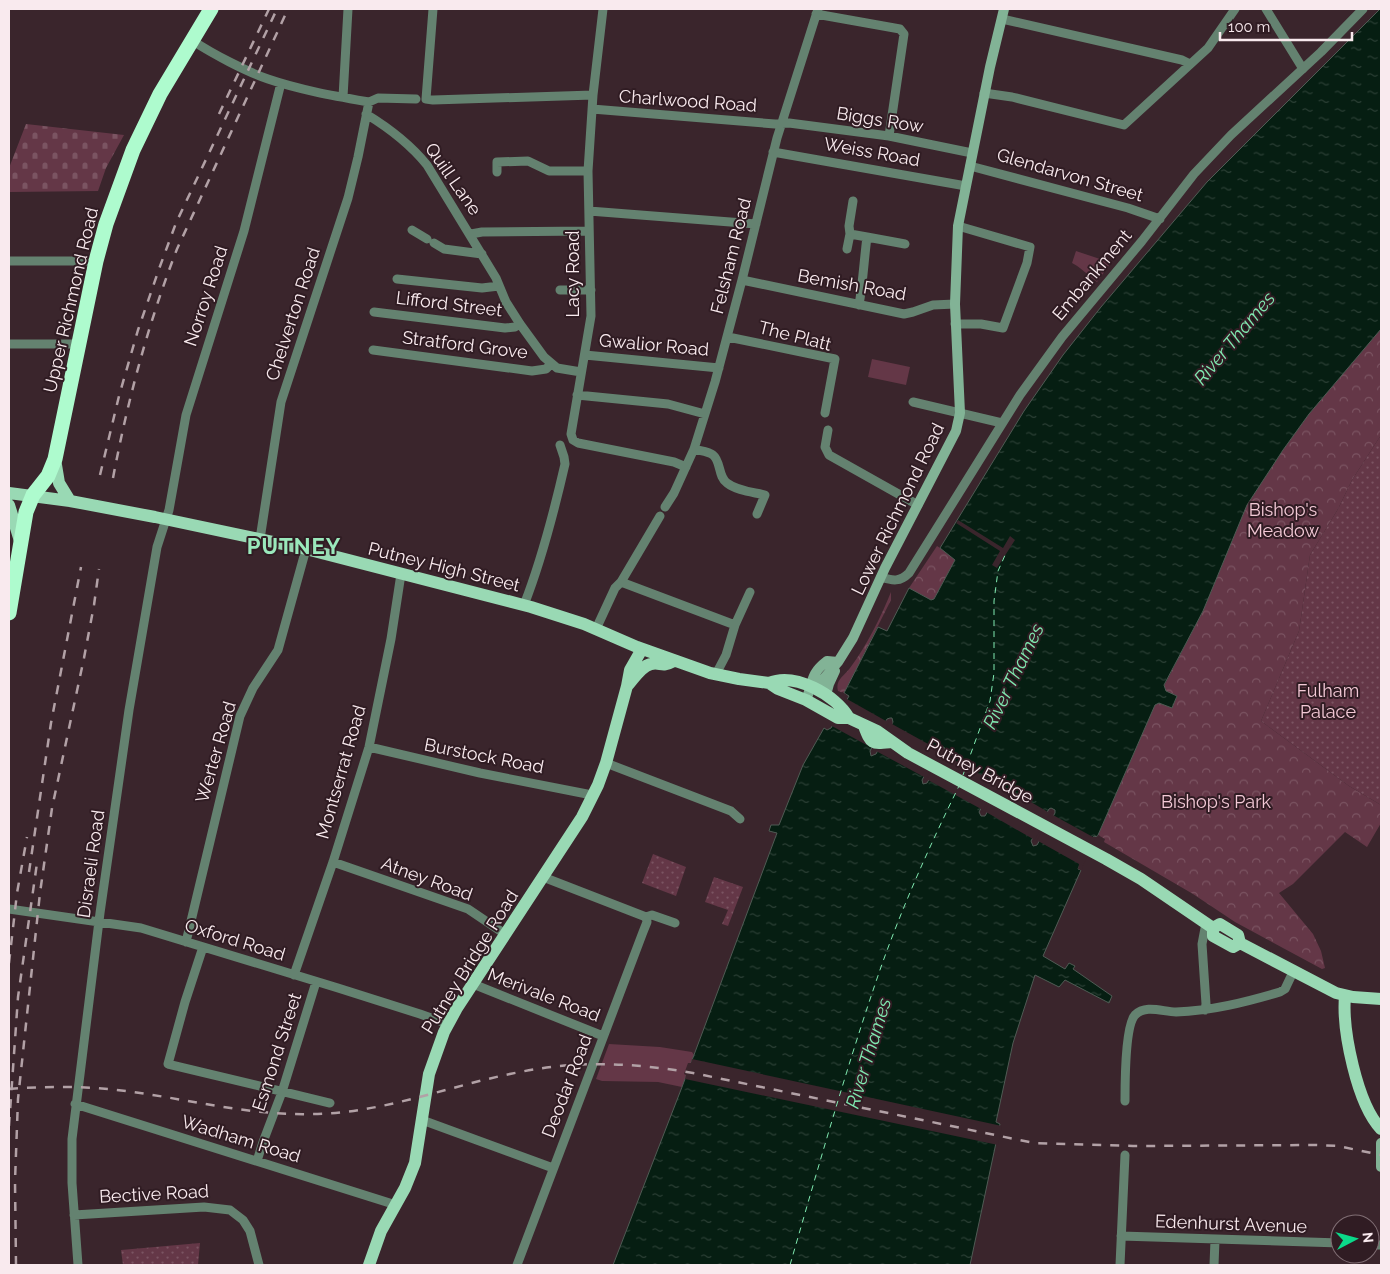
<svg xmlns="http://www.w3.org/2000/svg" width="1390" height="1274" font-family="Raleway,sans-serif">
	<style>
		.grass { fill: #643747 }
		.cemetery { fill: url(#cemetery-stones) }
		.park { fill: url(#park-crowns) }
		.garden { fill: url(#garden-dots) }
		.water { fill: url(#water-ripples); stroke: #4f5b54; fill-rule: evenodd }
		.pier { fill: #3a252c }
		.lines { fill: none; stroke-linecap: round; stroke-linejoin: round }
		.ferry { stroke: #80eab1; stroke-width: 1; stroke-dasharray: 6 5; stroke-linecap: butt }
		.street { stroke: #648270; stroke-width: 9 }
		.secondary { stroke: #82b396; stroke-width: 10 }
		.primary { stroke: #99d9b4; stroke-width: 12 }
		.highway { stroke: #aefbce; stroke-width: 15 }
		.rail { stroke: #b2a1a6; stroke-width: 2.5; stroke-dasharray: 9 9; stroke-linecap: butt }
		.labels { text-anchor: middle; stroke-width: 4; stroke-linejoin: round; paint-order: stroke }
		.street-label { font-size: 18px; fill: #f9eaee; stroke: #301c23 }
		.park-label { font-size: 18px; fill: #f3c9d6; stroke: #301c23 }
		.water-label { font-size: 19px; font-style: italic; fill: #80eab1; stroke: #301c23 }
		.district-label { font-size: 22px; font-weight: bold; letter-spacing: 1px; fill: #9ae9bc; stroke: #301c23 }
	</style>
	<defs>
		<pattern id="cemetery-stones" width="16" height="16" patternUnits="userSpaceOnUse" patternTransform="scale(1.25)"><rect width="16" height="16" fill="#643747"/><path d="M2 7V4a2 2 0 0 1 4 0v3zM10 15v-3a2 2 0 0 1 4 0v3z" fill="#7b5462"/></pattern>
		<pattern id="park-crowns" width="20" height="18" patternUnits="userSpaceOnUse" patternTransform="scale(1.25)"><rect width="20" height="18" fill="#643747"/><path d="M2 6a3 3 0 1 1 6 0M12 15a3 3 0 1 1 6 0" fill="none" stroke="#7b5462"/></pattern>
		<pattern id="garden-dots" width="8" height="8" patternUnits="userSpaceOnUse" patternTransform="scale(1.25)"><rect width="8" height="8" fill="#643747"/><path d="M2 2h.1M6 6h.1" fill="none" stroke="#7b5462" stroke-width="1.8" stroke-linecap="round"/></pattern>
		<pattern id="water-ripples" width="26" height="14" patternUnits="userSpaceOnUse" patternTransform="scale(1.25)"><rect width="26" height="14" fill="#061e12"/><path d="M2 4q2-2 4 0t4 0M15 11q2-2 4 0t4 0" fill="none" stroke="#2b3f35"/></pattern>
	</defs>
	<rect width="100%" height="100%" fill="#3a252c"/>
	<!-- grass -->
	<path class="grass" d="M 1076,251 L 1109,262 L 1110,264 L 1097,282 C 1091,277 1077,265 1072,263 Z
		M 872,359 L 910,367 L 906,385 L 868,377 Z
		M 609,1044 L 660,1047 L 692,1052 L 694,1055 L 682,1087 L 658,1082 L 602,1081 L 596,1079 Z"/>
	<!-- cemetery -->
	<path class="cemetery" d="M 26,124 L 124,135 L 106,168 L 98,191 L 9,192 L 9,168 Z"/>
	<!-- park -->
	<path class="park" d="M 1381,329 L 1381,435 L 1352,480 L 1338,509 L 1310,555 L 1299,631 L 1261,721 L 1349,786 L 1381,805 L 1381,823 L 1367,847 L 1345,832 L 1293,884 L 1279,893 L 1313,934 L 1321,951 L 1325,968 L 1322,969 L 1235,922 L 1193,894 L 1104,842 L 1105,839 L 1098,835 L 1155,705 L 1159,703 L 1172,708 L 1177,696 L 1166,691 L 1164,686 L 1203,611 L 1247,505 L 1283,450 L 1309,414 Z
		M 937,546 L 955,558 L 955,560 L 934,599 L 931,600 L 909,588 Z
		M 891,592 L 891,600 L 844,693 L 838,691 C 835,680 844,676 850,668 C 866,647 881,617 891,592 Z"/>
	<!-- garden -->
	<path class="garden" d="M 1381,435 L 1381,805 L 1349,786 L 1261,721 L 1299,631 L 1310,555 L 1338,509 L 1352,480 Z
		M 653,854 L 686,867 L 676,896 L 642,883 Z
		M 714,877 L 743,887 L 728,926 L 722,924 L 728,910 L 705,902 Z
		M 200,1243 L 198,1265 L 123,1265 L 121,1250 Z"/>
	<!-- water -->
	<path class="water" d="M 1380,9 L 1381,9 L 1381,329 L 1309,414 L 1283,450 L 1247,505 L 1203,611 L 1164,685 L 1166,691 L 1177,696 L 1172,708 L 1159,703 L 1155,705 L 1098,835 L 1097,837 L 1094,836 L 1078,869 L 1081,870 L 1043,956 L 1065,969 L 1069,963 L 1075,966 L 1073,969 L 1112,996 L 1109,1003 L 1065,980 L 1059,987 L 1035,975 L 1013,1043 L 996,1122 L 1000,1124 L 970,1265 L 613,1265 L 682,1087 L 777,833 L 769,831 L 771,825 L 779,825 L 803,765 L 824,728 L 827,730 L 831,728 L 849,696 L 844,693 L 878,627 L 887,631 L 909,588 L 931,600 L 934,599 L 955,560 L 940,548 L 1024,411 L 1063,355 L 1101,307 L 1207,182 ZM 890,718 L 892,718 L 893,722 L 876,754 L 871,756 L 870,751 L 887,719 ZM 944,747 L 945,751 L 927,783 L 923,784 L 922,780 L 940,748 ZM 1000,779 L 1002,779 L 1003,784 L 985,816 L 981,816 L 979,812 L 997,780 ZM 1051,808 L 1055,810 L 1055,813 L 1037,845 L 1033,846 L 1031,841 L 1049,809 Z"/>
	<!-- pier -->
	<path class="pier" d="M 958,520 L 1003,548 L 1010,536 L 1015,540 L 997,568 L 992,565 L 1000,551 L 956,523 Z
		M 842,692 L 847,695 L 847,699 L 886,721 L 887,720 L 889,721 L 873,751 L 872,748 L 830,725 L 846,697 L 842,695 Z
		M 890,721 L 893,723 L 892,724 L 939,750 L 941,750 L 925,780 L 924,777 L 876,751 L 875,752 Z
		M 942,751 L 944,752 L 943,754 L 996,783 L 998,782 L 982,812 L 981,809 L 928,780 L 926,781 Z
		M 1000,784 L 1048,812 L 1051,811 L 1034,841 L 1033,839 L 986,812 L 984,813 Z
		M 1052,812 L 1053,815 L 1093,837 L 1097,837 L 1098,835 L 1100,836 L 1098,839 L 1095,839 L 1082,868 L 1083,871 L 1078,869 L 1079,864 L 1038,841 L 1036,842 Z
		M 692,1059 L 1002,1126 L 998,1145 L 685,1079 L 686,1075 L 684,1074 L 688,1063 L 691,1063 Z"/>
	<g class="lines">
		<!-- ferry -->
		<path class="ferry" d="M 963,775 L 990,701 L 994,673 L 994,601 L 998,571 L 1006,553
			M 790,1265 C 819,1165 847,1065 881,967 C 903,905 930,845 959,786"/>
		<!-- street -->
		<path class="street" d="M 433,9 L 426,99 L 433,100 L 593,95
			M 603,9 L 593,95 L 588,171 L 591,316 L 571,434 L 573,440 L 578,443 L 674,462 L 686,467
			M 1266,9 L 1303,69
			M 816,14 L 900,29 L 904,34 L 889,136
			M 1002,19 L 1182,60 L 1190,64
			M 193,41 C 213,54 245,71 268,79 C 300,90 335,96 369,102 L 378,98 L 416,99
			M 984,93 L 1012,97 L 1124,125 L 1208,48 L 1235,9
			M 343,97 L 348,9
			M 592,109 L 775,124 L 789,123 L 889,136 L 972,153
			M 366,114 C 389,128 410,144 427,165 L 496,278 L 506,302 L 520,324 L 544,357 L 557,368 L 581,372
			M 773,152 L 966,186
			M 970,166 L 1128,208 L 1160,219
			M 497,172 L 497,162 L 528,161 L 549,171 L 588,171
			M 853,201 L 849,226 L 850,234 L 867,237 C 864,260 863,282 859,305
			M 589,211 L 756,224
			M 412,230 L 427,239
			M 471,234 L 482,232 L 589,231
			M 867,237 L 905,244
			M 434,243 L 444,249 L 482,254
			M 847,249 L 850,234
			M 9,261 L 96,261
			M 397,279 L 482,288 L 499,286
			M 742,280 L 904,314 L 913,312 L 933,305 L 955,304
			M 560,290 L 591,290
			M 374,312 L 505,328 L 515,327 L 520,324
			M 955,324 L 981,324 L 1003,328 L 1027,263 L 1030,247 L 958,226
			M 728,337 L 835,359 L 825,413
			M 9,344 L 78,344
			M 373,350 L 532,371 L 546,369 L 551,364
			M 585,355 L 719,368
			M 577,395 L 668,404 L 705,414
			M 913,402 L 1002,423
			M 828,430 L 825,447 L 829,455 L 918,505
			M 694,449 C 700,451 708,451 713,455 C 721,461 718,477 727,483 C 737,491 753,492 765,495 L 757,514
			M 665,507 L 674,493 L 694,449 L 715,382 L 742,280 L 777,138 L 818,9
			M 260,539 L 281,402 L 348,198 L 358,157 L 369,102
			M 881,577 C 893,581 900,582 909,573 L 1020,395 L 1062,337 L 1142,241 L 1194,174 L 1231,135 L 1321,52 L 1363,9
			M 621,582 L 735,625
			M 524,605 C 542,559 554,512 565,464 L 564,457 L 560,445
			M 596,629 L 615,588 L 621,582 L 660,516
			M 716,674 L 726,655 L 735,625 L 750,592
			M 369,747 L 480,773 L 592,795
			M 606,763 L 731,811 L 740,819
			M 333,862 L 468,909 L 505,934
			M 543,877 L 646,917
			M 9,909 L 141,928 L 338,988 L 420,1014 L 448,1024
			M 646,917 L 652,915 L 675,923
			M 186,942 L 240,716 L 253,688 L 278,650 L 306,549
			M 203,947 L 185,1002 L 168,1064 L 330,1103
			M 294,975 L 333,862 L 369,747 L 391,639 L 401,574
			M 473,984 L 603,1036
			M 1205,1010 L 1206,1004 L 1202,944 L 1206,923
			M 1125,1101 C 1125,1085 1125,1026 1135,1015 C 1146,1004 1163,1012 1176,1012 C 1211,1011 1246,1002 1280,992 L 1285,989 L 1294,970
			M 75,1104 L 396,1205
			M 422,1120 L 553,1168
			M 257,1161 L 263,1142 L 282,1092 L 316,982
			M 74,1215 L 204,1207 L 230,1210 L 243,1220 L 250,1231 L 259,1265
			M 1121,1236 L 1340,1243
			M 1370,1245 L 1381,1245
			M 78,1265 L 72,1183 L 72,1139 L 100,913 L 129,710 L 157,547 L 169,510 L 186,415 L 244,231 L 281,83
			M 517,1265 L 643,932 L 647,922 L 646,917
			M 1120,1265 L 1125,1155
			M 1214,1265 L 1215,1240"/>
		<!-- secondary -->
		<path class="secondary" d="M 812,686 L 820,683 L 838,662 L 853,638 L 885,568 L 956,431 L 960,413 L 955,304 L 958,226 L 990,67 L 1004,9
			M 826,695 L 829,684 L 835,671
			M 806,700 C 814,681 809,675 827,661 L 838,662
			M 1381,1143 L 1381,1167"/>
		<!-- primary -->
		<path class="primary" d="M 55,459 L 59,483 L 70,501
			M 9,493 L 70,501 L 155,517 L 306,549 L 531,607 L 584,624 L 637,647 L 710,673 L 739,679 L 769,683 L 778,689 L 806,700 L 838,718 L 849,718 L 877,731 L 908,753 L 1106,859 L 1141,879 L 1213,928
			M 9,505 L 20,541
			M 769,683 C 795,672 836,695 849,718
			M 627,686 C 633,680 641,666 651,664 C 662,662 661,668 674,661
			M 864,726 C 871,745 872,744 892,742
			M 1213,928 L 1220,924 L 1238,935 L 1240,943 L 1336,993 L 1353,997 L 1381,999
			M 1213,928 L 1213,936 L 1233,947 L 1240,943
			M 1345,996 C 1342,1030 1357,1104 1381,1129
			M 369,1265 L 381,1231 L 405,1188 L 415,1163 L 429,1074 L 444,1032 L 457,1008 L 582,817 L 598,785 L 606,763 L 627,686 L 630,670 L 642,649"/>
		<!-- highway -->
		<path class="highway" d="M 9,613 L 26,512 L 33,495 L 48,476 L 55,459 L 96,261 L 106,224 L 133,150 L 160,94 L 211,9"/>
		<!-- rail -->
		<path class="rail" d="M 219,114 L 269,9
			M 100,475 L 119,396 L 138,330 L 159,269 L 176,223 L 277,9
			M 113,478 C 128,399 148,324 177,249 L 288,9
			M 29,872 L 51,723 L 81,567
			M 9,963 L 17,893 L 27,837
			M 9,1089 C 48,1086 87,1086 126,1091 C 188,1099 249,1116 313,1114 C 386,1113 450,1085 520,1072 C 579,1060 635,1063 693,1073 L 1034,1143 L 1133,1146 L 1317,1145 L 1338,1146 L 1381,1155
			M 9,1126 L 18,997 L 37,863
			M 16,1265 L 15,1181 L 18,1099 L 40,893 L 52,808 L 84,658 L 94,605 L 99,569"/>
	</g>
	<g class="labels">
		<!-- street labels -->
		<g class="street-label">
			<text transform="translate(688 101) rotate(4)" y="6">Charlwood Road</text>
			<text transform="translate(880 120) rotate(9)" y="6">Biggs Row</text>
			<text transform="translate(872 152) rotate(10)" y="6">Weiss Road</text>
			<text transform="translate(1070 175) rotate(16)" y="6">Glendarvon Street</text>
			<text transform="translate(453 179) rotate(55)" y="6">Quill Lane</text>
			<text transform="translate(731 256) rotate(-76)" y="6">Felsham Road</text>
			<text transform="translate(573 274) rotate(-90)" y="6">Lacy Road</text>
			<text transform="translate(1092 275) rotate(-50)" y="6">Embankment</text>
			<text transform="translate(852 285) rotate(10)" y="6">Bemish Road</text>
			<text transform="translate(206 296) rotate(-72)" y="6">Norroy Road</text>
			<text transform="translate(71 300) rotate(-77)" y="6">Upper Richmond Road</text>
			<text transform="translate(449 304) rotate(7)" y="6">Lifford Street</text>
			<text transform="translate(293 314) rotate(-72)" y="6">Chelverton Road</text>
			<text transform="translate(795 336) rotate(14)" y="6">The Platt</text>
			<text transform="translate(465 345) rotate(7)" y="6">Stratford Grove</text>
			<text transform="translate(654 345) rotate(5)" y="6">Gwalior Road</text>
			<text transform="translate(898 509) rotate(-64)" y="6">Lower Richmond Road</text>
			<text transform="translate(444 567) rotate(14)" y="6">Putney High Street</text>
			<text transform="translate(216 752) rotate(-74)" y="6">Werter Road</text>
			<text transform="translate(484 756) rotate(11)" y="6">Burstock Road</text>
			<text transform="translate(980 771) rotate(28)" y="6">Putney Bridge</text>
			<text transform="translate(341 772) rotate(-74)" y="6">Montserrat Road</text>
			<text transform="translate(91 864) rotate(-82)" y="6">Disraeli Road</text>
			<text transform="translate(427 879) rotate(20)" y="6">Atney Road</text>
			<text transform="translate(235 940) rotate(17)" y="6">Oxford Road</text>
			<text transform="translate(470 962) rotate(-58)" y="6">Putney Bridge Road</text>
			<text transform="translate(544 995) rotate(21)" y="6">Merivale Road</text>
			<text transform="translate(277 1052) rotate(-72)" y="6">Esmond Street</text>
			<text transform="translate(567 1086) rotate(-69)" y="6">Deodar Road</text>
			<text transform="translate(241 1139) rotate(17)" y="6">Wadham Road</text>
			<text transform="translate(154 1194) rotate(-3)" y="6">Bective Road</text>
			<text transform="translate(1231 1224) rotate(2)" y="6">Edenhurst Avenue</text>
		</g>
		<!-- park labels -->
		<g class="park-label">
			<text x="1283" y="516">Bishop's<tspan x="1283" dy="21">Meadow</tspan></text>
			<text x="1328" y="697">Fulham<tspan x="1328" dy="21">Palace</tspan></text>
			<text x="1216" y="808">Bishop's Park</text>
		</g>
		<!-- water labels -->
		<g class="water-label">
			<text transform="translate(1234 338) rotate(-50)" y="7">River Thames</text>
			<text transform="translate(1013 676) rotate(-64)" y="7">River Thames</text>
			<text transform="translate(868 1053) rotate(-73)" y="7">River Thames</text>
		</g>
		<!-- district labels -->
		<g class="district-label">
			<text x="294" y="554">PUTNEY</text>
		</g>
	</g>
	<!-- border -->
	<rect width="1390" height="1274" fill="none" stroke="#f9eaee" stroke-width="20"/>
	<!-- north arrow -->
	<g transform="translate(1355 1239) rotate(84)"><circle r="24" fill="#301c23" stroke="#806e74"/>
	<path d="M0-4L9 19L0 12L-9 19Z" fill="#0bd98a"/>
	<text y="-8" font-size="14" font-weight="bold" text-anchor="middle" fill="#f9eaee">N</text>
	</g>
	<!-- scale -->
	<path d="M1220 32v8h132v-8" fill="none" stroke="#f9eaee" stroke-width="2.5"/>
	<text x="1228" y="32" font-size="15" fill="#f9eaee" stroke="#301c23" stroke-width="4" paint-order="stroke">100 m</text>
</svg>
